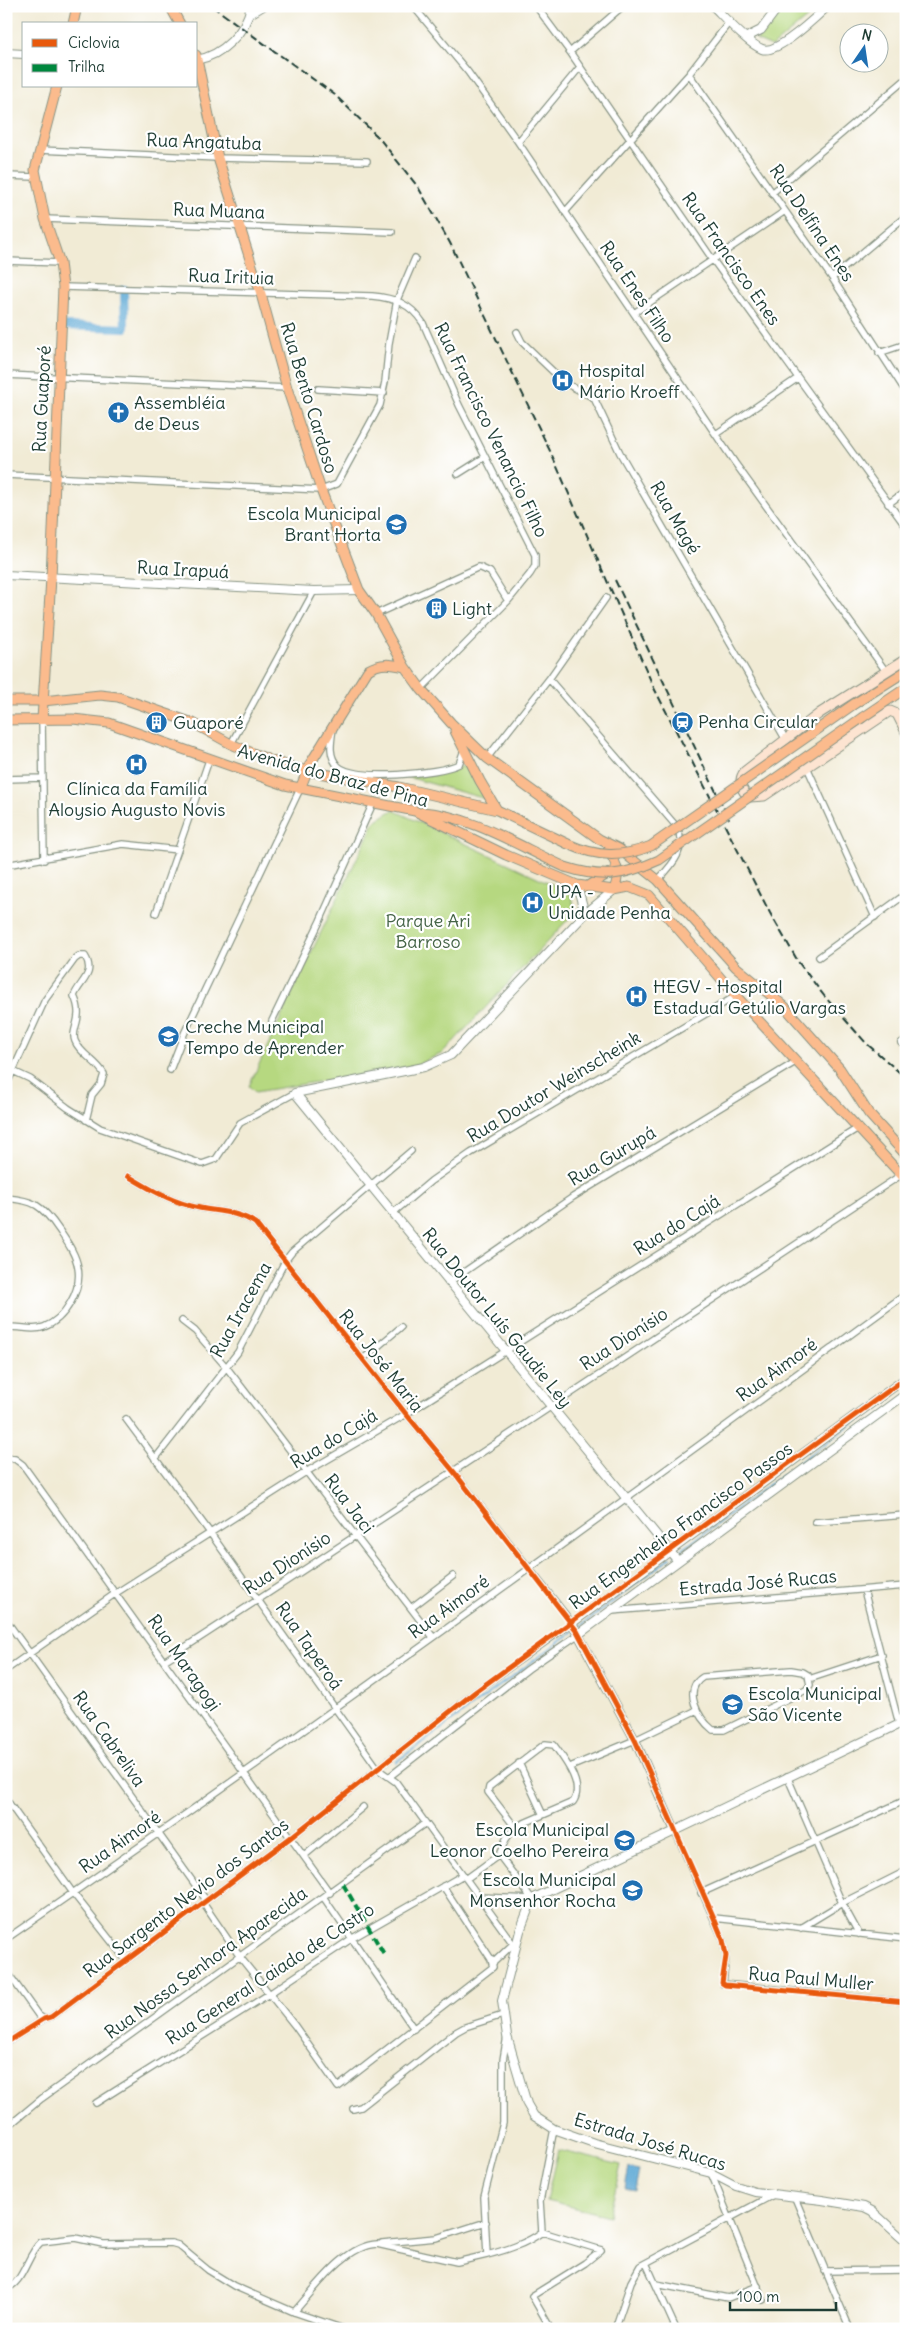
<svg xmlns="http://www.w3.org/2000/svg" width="912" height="2335" font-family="Delius,sans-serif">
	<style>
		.green { fill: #b6d880; stroke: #6a8a5a }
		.water { fill: #5ca7d4; stroke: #3e7284 }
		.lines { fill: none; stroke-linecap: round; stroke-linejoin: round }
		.stream { stroke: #5ca7d4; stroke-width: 2 }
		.canal { stroke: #5ca7d4; stroke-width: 8 }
		.minor-casing { stroke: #889484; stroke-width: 8 }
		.tertiary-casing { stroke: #889484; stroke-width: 10 }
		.secondary-casing { stroke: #889484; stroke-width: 11 }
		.primary-casing { stroke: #889484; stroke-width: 11 }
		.minor { stroke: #fff; stroke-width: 5.5 }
		.tertiary { stroke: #fff; stroke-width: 8 }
		.secondary { stroke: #fde4d1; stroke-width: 9 }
		.primary { stroke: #fbbb8d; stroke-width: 9 }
		.rail { stroke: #1f3d34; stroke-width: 2; stroke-dasharray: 8 4; stroke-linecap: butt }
		.primary-bridge-casing { stroke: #889484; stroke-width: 11; stroke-linecap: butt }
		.primary-bridge { stroke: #fbbb8d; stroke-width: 9 }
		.quiet { stroke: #00873e; stroke-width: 4; stroke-dasharray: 8 4; stroke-linecap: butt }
		.cycleway-casing { stroke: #fff; stroke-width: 8 }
		.cycleway { stroke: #e8590c; stroke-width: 5 }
		.labels { text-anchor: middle; stroke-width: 4.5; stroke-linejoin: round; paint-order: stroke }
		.street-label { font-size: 18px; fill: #1f3d34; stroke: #fff }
		.poi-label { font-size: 18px; fill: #1f3d34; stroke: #fff; text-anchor: start }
		.park-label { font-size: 18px; fill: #456447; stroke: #fff }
	</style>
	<rect width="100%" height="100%" fill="#fff"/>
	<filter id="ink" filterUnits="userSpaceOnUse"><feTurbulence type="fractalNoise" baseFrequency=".02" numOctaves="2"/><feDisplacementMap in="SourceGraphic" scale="10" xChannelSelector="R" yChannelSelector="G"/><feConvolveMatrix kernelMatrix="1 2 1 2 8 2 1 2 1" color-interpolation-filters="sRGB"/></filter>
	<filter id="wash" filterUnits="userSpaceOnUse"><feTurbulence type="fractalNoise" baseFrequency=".0096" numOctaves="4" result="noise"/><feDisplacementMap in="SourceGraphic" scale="20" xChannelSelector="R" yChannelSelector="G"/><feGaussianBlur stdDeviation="1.12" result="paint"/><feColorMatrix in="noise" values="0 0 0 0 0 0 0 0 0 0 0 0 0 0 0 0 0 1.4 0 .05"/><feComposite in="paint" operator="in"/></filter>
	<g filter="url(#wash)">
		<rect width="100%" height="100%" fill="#f1ebd5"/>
		<!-- green -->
		<path class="green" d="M 782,6 L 821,6 L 772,47 L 756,40 Z
			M 468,759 L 486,799 L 404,776 L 443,772 L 464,766 Z
			M 393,810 L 567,891 L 573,900 L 574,913 L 443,1053 L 414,1066 L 255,1092 L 249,1086 L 307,961 L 375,821 Z
			M 558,2150 L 621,2165 L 609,2216 L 546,2201 Z"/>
		<!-- water -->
		<path class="water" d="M 629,2168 L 639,2170 L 635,2190 L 625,2188 Z"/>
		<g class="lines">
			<!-- stream -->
			<path class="stream" d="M 675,1555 L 906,1383
				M 577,1629 L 671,1557
				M 396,1762 L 574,1631"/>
			<!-- canal -->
			<path class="canal" d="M 63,326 L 125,328 L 124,289"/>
		</g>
	</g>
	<g filter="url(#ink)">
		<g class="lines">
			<defs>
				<path id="minor" d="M 413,6 L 468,72 L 518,142 L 735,463 L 885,670
					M 536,6 L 570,52 L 713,260 L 906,527
					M 570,52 L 623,6
					M 689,74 L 832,278 L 906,392
					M 518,142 L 580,67
					M 39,150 L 218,158 L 367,161
					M 6,176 L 36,177
					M 772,193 L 906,79
					M 565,212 L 689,74 L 730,21
					M 45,219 L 392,232
					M 6,261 L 60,263
					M 832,278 L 906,216
					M 63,287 L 372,296 C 394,298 410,303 423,323 L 459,405 L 535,555 L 535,566 L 530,574 L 508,601 L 421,689
					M 634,313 L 785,211
					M 517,332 L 522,342 L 565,383 L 594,398 L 620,453 L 786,740
					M 879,353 L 906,344
					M 6,375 L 287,388
					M 318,389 L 384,393
					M 716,434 L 798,378
					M 458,474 L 485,457
					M 6,475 L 321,490 L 337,484 L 380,405 L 385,382 L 389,343 L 397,300 L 415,258
					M 888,504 L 906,491
					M 376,614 L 479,567 L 490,572 L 508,601
					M 549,679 L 677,827 C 687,850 673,864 658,880
					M 42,719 L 44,860
					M 333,729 C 331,742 328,756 338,766 C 354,782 439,774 459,764 L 464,750
					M 231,744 L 314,591
					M 487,758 L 549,679 L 606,598
					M 807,767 L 875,917
					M 6,779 L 43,778
					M 6,865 L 123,844 L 178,850
					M 156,913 L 209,760
					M 819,957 L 906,894
					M 272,1021 L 320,921 L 374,801
					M 901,1043 L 906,1039
					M 170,1070 L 184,1034 L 300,789
					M 13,1071 L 30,1079 L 68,1108 L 100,1128 L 202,1164 L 216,1159 L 240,1123 L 295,1093
					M 6,1086 L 45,1000 L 75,959 L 79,956 L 85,956 C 96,974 80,981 74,996 C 85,1019 70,1029 75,1041 C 80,1054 97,1061 104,1074 L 101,1084 L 92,1095 L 86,1120
					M 6,1198 C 16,1199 27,1200 36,1205 C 46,1211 53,1221 59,1230 C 67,1242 76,1254 78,1268 C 82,1290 65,1319 44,1327 C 32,1332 19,1325 6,1328
					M 393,1213 L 431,1181 L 471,1153 L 736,996
					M 448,1283 L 573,1197 L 797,1061
					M 182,1321 L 195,1331 L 227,1368 L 433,1637
					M 363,1359 L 401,1327
					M 126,1419 L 211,1534 L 379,1770 L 396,1782 L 516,1948
					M 6,1458 L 15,1459 L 23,1465 L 330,1893
					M 155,1459 L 238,1352 L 285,1261 L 292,1252 L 411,1151
					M 815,1522 L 906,1515
					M 864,1590 L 899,1724
					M 411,1608 L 453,1576
					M 612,1611 L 906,1586
					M 6,1620 L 206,1900
					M 164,1661 C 411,1501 655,1337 901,1175
					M 6,1670 L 116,1593 L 306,1472 L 406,1414 L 858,1128
					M 791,1670 L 803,1672 L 808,1675 L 810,1685 L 806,1690 L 724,1730 L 713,1730 C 698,1718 682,1689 703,1677 Z
					M 809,1679 L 882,1655
					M 519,1763 L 543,1815
					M 570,1767 L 635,1740 L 697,1710
					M 787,1776 L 842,1903 L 859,1934
					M 389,1777 L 528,1669 L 579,1634
					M 6,1799 L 73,1893 L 126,1960
					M 675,1831 L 723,1940 L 726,1956 L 723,1984 L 906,2002
					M 499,1855 L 532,1899
					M 304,1856 L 363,1807
					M 466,1879 L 499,1855 L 506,1839 L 515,1827 L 573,1802 C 585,1785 564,1759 554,1745 L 545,1744 L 489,1787 L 488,1792 L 515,1827
					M 701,1893 L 906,1800
					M 480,1897 L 532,1899
					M 324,1898 L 414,2029
					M 203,1903 L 240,1957 L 295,2026 L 338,2087 L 493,1967 L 491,1959 L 443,1886
					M 714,1918 L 906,1939
					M 801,1928 L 842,1903 L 906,1871
					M 6,1939 C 310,1730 608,1512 906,1294
					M 493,1963 L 513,1944
					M 6,1970 L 38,2015 L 44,2019
					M 6,2043 L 44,2019 L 51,2017 L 290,1838 L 475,1692 L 572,1623 L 454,1472 L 406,1414 L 255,1223 C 236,1210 213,1212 191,1206 C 168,1200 148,1188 128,1176
					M 96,2103 L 269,1994 L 351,1939 L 463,1875
					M 353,2109 L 361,2107 L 456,2032 L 465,2027 L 503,2015
					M 6,2128 L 41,2099 L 424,1824
					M 711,2173 L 763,2300
					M 795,2198 L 850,2329
					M 542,2232 L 601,2250
					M 382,2243 L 436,2238 L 486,2222
					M 487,2255 C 506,2250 526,2244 542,2232 L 540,2201 L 554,2129
					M 646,2263 L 676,2329
					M 825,2271 L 906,2270
					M 656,2284 L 728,2298 L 758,2286
					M 6,2288 C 23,2285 27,2254 41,2242 L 75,2238 L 103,2244 L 171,2243 L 178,2245 L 208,2270 L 234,2286 L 294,2312 L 344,2329
					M 294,2312 C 315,2289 345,2245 377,2244 L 457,2262 L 487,2255 L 484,2197 L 503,2123 L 503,2060 L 507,2036
					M 551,2329 L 532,2296 L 585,2263 L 601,2250
					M 615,2329 L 631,2282 L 640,2266 L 773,2195"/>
				<path id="tertiary" d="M 713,6 C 725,18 747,43 762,49 C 777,55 816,17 828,6
					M 250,14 L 263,6
					M 747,37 L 761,30 L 779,6
					M 6,53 L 24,54
					M 196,60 C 222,56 246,32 251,6
					M 6,575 L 314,591 L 359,590
					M 577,885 L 585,914
					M 614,890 L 585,914 L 451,1055 L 424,1067 L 295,1093 L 677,1560
					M 579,1634 L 906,1394
					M 906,1721 L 532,1899 L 520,1931 L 502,2001 L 507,2036 L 527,2104 L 534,2116 L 554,2129 L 594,2143 L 711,2173 L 736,2186 L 755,2192 L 822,2200 L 864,2207 L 872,2211 L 906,2242
					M 675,1831 L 635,1740 L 572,1623 L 906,1378"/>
				<path id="secondary" d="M 906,659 L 820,713 L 745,771 C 738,780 740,791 750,797 L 764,796 L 890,711 L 897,714 L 906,732"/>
				<path id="primary" d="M 170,6 L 180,24
					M 73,24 L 77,6
					M 196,55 L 218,158 L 261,294 L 287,388 L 321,490 L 359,590 L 376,614 L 405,667 L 421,689 L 451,723 L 487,758 L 599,839 L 619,849 L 658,880 L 736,967 L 784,1006 L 840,1069 L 869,1114 L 906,1155
					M 6,701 L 43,701 L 100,695 L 118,697 L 193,723 L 231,744 L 272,761 L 307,771 L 399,787 L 497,810 L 568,844
					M 854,704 L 906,671
					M 863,717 L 906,688
					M 42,719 L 51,578 L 63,287 L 60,263 L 45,219 L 35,170 L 57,86
					M 6,720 L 73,719 L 109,723 L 285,785 L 415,811 L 506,855 L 577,885 L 614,890 L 629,887 L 649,895 L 736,996 L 906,1180
					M 455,731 L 480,781 L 497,810
					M 300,789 L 310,764 L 368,670 C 381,662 391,664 405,667
					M 423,812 C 475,817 518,846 565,867
					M 608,851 C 618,864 620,874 614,890
					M 586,887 L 611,872"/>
			</defs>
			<!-- minor casing -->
			<use href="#minor" class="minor-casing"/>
			<!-- tertiary casing -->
			<use href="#tertiary" class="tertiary-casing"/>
			<!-- secondary casing -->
			<use href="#secondary" class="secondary-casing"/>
			<!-- primary casing -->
			<use href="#primary" class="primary-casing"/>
			<!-- minor -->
			<use href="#minor" class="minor"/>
			<!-- tertiary -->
			<use href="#tertiary" class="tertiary"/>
			<!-- secondary -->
			<use href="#secondary" class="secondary"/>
			<!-- primary -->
			<use href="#primary" class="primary"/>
			<!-- rail -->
			<path class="rail" d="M 212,6 L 335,95 L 379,138 L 418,187 L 450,243 L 551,453 L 654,688 L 770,913 L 799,963 L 825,997 L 866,1043 L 906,1078
				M 615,580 L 729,819"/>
			<defs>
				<path id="primary-bridge" d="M 568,844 C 597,857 621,858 651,846 L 854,704
					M 565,867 C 603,879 623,876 659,860 L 863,717"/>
			</defs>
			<!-- primary-bridge casing -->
			<use href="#primary-bridge" class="primary-bridge-casing"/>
			<!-- primary-bridge -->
			<use href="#primary-bridge" class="primary-bridge"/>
			<!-- quiet -->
			<path class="quiet" d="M 343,1884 L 384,1954"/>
			<defs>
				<path id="cycleway" d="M 128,1176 C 148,1188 168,1200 191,1206 C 213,1212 236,1210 255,1223 L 406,1414 L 454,1472 L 577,1631 L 635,1740 L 714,1918 L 723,1940 L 726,1956 L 722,1983 L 725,1985 L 906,2002
					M 6,2043 L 44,2019 L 51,2017 L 290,1838 L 475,1692 L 906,1378"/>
			</defs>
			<!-- cycleway casing -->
			<use href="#cycleway" class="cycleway-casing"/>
			<!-- cycleway -->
			<use href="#cycleway" class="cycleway"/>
		</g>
	</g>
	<!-- icons -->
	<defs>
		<symbol id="hospital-disc" viewBox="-11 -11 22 22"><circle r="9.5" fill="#1f6fb2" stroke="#fff"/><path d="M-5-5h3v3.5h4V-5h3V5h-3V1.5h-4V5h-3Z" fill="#fff"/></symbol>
		<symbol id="church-disc" viewBox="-11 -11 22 22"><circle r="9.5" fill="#1f6fb2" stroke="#fff"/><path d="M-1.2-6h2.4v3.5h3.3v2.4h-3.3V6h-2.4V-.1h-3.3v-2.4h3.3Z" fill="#fff"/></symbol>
		<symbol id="school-disc" viewBox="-11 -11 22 22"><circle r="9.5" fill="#1f6fb2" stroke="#fff"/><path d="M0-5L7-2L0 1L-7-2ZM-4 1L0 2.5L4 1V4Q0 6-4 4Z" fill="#fff"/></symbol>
		<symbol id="building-disc" viewBox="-11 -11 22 22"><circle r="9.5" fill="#1f6fb2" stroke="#fff"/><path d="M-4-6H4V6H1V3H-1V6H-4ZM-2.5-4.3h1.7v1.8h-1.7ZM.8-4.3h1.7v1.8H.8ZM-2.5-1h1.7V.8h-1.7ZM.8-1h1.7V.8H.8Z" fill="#fff"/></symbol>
		<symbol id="station-disc" viewBox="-11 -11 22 22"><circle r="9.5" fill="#1f6fb2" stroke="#fff"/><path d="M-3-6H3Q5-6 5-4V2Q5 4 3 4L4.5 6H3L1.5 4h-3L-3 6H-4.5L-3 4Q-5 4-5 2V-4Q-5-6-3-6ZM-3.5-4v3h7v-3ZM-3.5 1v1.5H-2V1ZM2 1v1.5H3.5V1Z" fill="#fff"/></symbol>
	</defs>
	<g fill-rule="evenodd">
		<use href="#hospital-disc" x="550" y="368" width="25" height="25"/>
		<use href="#church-disc" x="106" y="400" width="25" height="25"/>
		<use href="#school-disc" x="384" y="512" width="25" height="25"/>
		<use href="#building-disc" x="424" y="596" width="25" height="25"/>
		<use href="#station-disc" x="670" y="710" width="25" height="25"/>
		<use href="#building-disc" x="144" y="710" width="25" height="25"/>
		<use href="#hospital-disc" x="124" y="752" width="25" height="25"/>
		<use href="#hospital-disc" x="520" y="890" width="25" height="25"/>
		<use href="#hospital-disc" x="624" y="984" width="25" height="25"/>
		<use href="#school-disc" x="156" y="1024" width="25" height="25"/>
		<use href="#school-disc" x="720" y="1692" width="25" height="25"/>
		<use href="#school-disc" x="612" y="1828" width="25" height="25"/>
		<use href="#school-disc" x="620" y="1878" width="25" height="25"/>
	</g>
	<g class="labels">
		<!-- street labels -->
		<g class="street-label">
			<text transform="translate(204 142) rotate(2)" y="6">Rua Angatuba</text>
			<text transform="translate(219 211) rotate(2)" y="6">Rua Muana</text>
			<text transform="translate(812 223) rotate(56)" y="6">Rua Delfina Enes</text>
			<text transform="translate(731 259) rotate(55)" y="6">Rua Francisco Enes</text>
			<text transform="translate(231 277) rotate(2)" y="6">Rua Irituia</text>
			<text transform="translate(637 292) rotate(56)" y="6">Rua Enes Filho</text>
			<text transform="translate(309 398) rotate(73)" y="6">Rua Bento Cardoso</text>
			<text transform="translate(42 399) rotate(-87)" y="6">Rua Guaporé</text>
			<text transform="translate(491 430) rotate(64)" y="6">Rua Francisco Venancio Filho</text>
			<text transform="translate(675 518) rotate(60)" y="6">Rua Magé</text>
			<text transform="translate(183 570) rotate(3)" y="6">Rua Irapuá</text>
			<text transform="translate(333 776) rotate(15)" y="6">Avenida do Braz de Pina</text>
			<text transform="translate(554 1087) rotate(-31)" y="6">Rua Doutor Weinscheink</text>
			<text transform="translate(612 1156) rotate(-31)" y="6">Rua Gurupá</text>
			<text transform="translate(677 1225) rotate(-32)" y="6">Rua do Cajá</text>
			<text transform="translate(241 1310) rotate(-61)" y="6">Rua Iracema</text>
			<text transform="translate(497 1318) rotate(51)" y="6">Rua Doutor Luís Gaudie Ley</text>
			<text transform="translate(624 1339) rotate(-33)" y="6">Rua Dionísio</text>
			<text transform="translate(381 1361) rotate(52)" y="6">Rua José Maria</text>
			<text transform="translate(777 1370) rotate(-36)" y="6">Rua Aimoré</text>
			<text transform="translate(334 1439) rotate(-31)" y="6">Rua do Cajá</text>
			<text transform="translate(349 1504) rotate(53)" y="6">Rua Jaci</text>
			<text transform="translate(681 1526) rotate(-36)" y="6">Rua Engenheiro Francisco Passos</text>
			<text transform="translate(287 1563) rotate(-33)" y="6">Rua Dionísio</text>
			<text transform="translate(758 1583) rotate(-5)" y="6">Estrada José Rucas</text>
			<text transform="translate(449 1607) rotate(-36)" y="6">Rua Aimoré</text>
			<text transform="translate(309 1646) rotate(55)" y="6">Rua Taperoá</text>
			<text transform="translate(184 1663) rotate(55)" y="6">Rua Maragogi</text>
			<text transform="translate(109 1739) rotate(55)" y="6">Rua Cabreliva</text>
			<text transform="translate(120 1842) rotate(-35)" y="6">Rua Aimoré</text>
			<text transform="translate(186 1898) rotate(-37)" y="6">Rua Sargento Nevio dos Santos</text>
			<text transform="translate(206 1963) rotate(-36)" y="6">Rua Nossa Senhora Aparecida</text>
			<text transform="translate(270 1974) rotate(-33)" y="6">Rua General Caiado de Castro</text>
			<text transform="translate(811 1979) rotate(5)" y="6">Rua Paul Muller</text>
			<text transform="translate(650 2142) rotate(17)" y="6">Estrada José Rucas</text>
		</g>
		<!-- poi labels -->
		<g class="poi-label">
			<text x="579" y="377">Hospital<tspan x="579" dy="21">Mário Kroeff</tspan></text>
			<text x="134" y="409">Assembléia<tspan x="134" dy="21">de Deus</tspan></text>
			<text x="381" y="520" text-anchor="end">Escola Municipal<tspan x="381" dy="21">Brant Horta</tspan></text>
			<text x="452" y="615">Light</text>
			<text x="698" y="728">Penha Circular</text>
			<text x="173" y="729">Guaporé</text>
			<text x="137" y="795" text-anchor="middle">Clínica da Família<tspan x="137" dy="21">Aloysio Augusto Novis</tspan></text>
			<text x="548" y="898">UPA -<tspan x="548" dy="21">Unidade Penha</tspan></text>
			<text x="653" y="993">HEGV - Hospital<tspan x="653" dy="21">Estadual Getúlio Vargas</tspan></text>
			<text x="185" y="1033">Creche Municipal<tspan x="185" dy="21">Tempo de Aprender</tspan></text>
			<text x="748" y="1700">Escola Municipal<tspan x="748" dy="21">São Vicente</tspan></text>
			<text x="609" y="1836" text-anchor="end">Escola Municipal<tspan x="609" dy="21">Leonor Coelho Pereira</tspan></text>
			<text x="616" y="1886" text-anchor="end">Escola Municipal<tspan x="616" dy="21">Monsenhor Rocha</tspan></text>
		</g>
		<!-- park labels -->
		<g class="park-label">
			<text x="428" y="927">Parque Ari<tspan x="428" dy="21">Barroso</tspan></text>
		</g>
	</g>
	<!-- margin -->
	<rect width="912" height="2335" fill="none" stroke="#fff" stroke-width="25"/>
	<!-- legend -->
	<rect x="22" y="22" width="175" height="65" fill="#ffffff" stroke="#a5b1ae"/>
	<rect x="32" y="39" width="25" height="8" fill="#e8590c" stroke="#a5b1ae"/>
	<text x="68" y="48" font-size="15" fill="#1f3d34">Ciclovia</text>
	<rect x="32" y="64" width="25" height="8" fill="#00873e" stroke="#a5b1ae"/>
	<text x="68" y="72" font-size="15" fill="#1f3d34">Trilha</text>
	<!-- north arrow -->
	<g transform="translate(864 48) rotate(13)"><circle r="24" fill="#ffffff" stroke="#a5b1ae"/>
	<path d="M0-4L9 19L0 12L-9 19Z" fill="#1f6fb2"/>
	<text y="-8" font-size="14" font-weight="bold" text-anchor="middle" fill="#1f3d34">N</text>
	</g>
	<!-- scale -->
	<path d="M730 2302v8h106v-8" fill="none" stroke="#1f3d34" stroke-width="2.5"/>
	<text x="737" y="2302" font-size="15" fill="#1f3d34" stroke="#ffffff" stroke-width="4" paint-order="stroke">100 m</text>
</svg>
